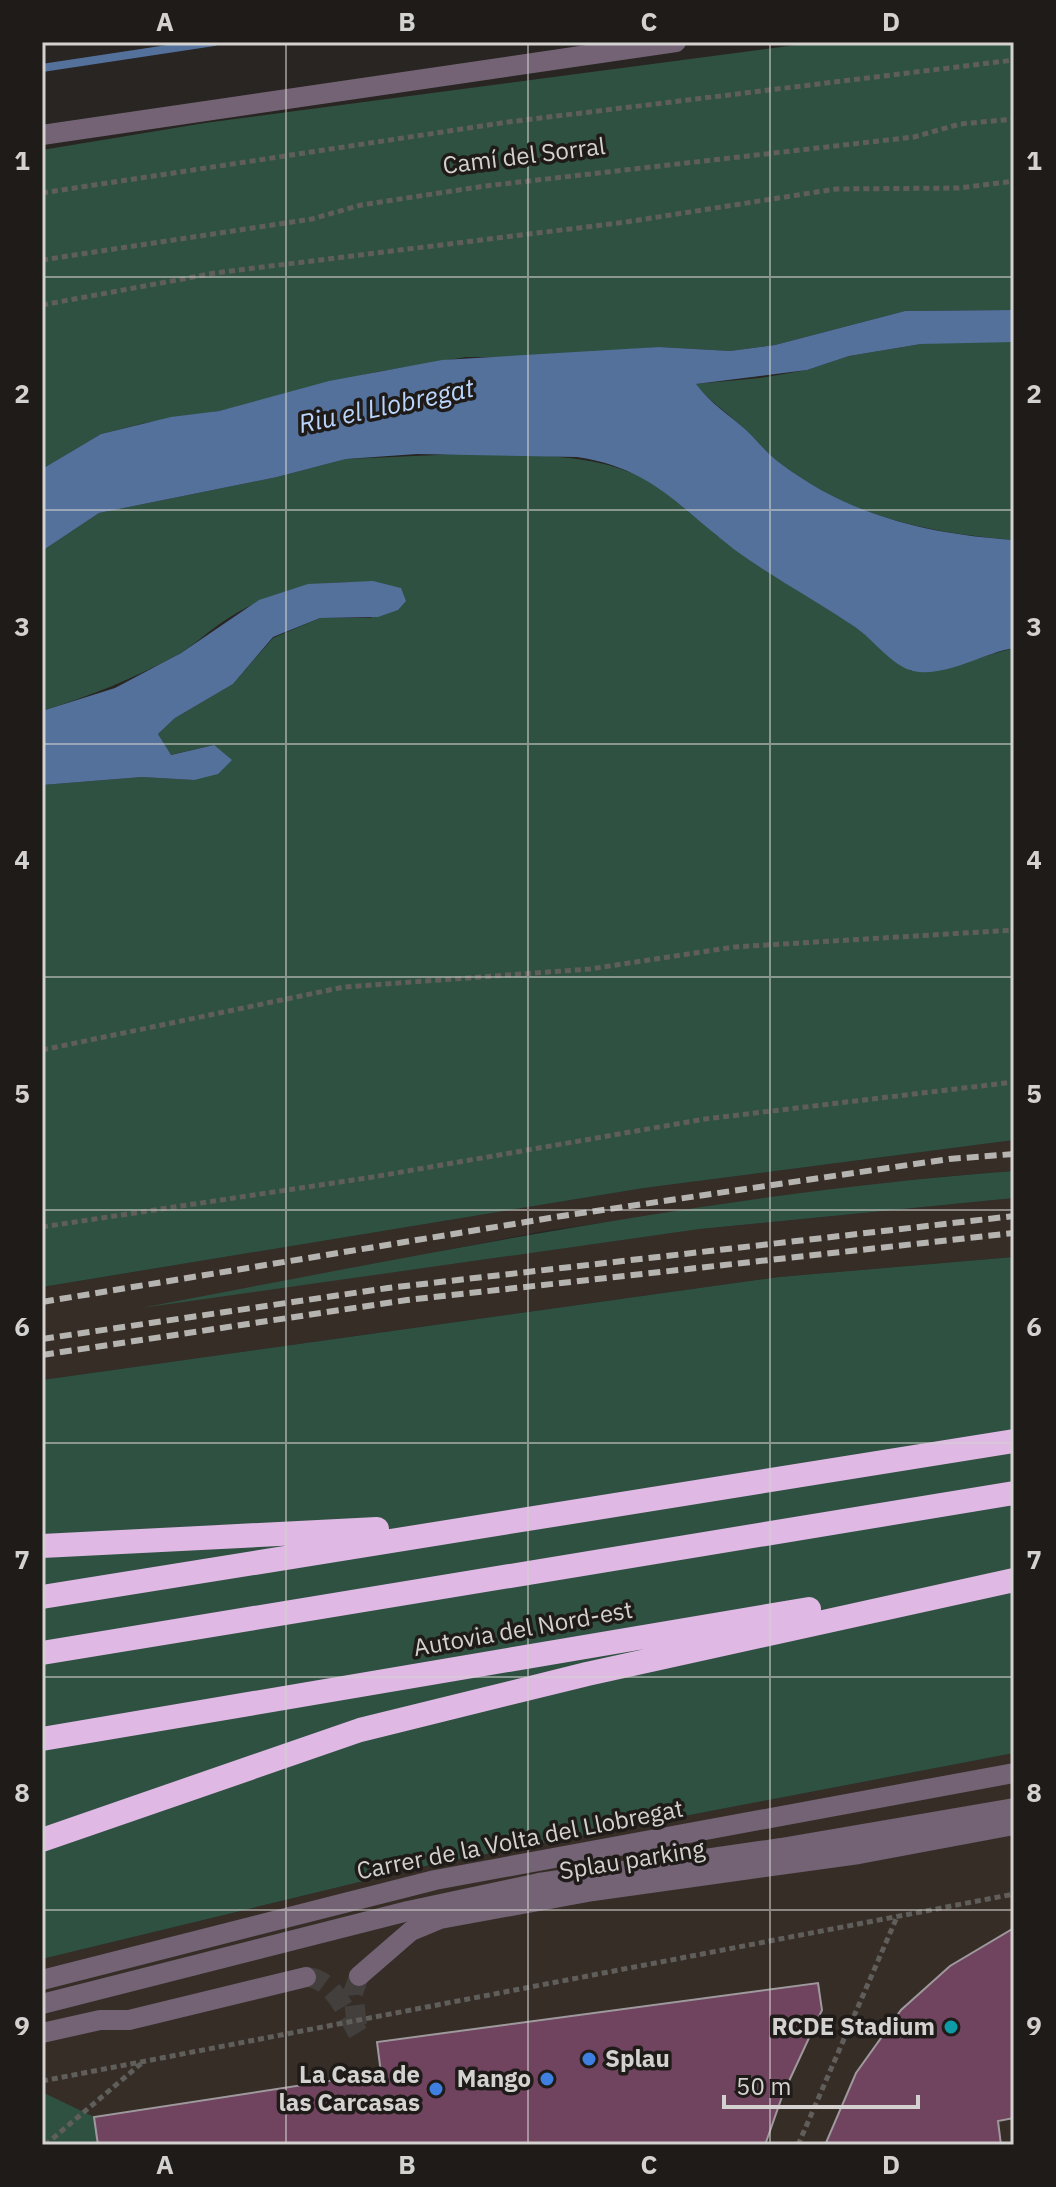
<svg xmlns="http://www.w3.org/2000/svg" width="1056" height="2187" font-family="'IBM Plex Sans',sans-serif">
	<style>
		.built { fill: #362d27 }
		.green { fill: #2f5142 }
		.water { fill: #53719b }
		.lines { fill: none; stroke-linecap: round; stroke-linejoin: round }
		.stream { stroke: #53719b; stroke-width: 8 }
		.building { fill: #70435f; stroke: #9e999c; stroke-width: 2 }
		.minor-tunnel { stroke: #423f3c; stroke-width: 20; stroke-dasharray: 20 10; stroke-linecap: butt }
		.path { stroke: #605e5b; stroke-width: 5; stroke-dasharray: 6 4; stroke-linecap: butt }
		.minor { stroke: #736374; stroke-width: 20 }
		.highway { stroke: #e0b8e4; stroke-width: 24 }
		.rail { stroke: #b6b4b1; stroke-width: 6; stroke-dasharray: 12 6; stroke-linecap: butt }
		.grid { fill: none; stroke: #d4d2d0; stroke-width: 2; stroke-opacity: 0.55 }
		.culture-dot { fill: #0f9aa8; stroke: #1f1b19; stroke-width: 3 }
		.shop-dot { fill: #3f7fe0; stroke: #1f1b19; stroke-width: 3 }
		.labels { text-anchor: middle; stroke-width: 7; stroke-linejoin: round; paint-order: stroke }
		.street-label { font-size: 24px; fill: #d4d2d0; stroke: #1f1b19 }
		.poi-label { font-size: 24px; font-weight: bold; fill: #d4d2d0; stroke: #1f1b19; text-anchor: end }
		.water-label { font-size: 26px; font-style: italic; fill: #bad6fd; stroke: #1f1b19 }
		.neatline { fill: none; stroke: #d4d2d0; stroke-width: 3 }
		.grid-label { font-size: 26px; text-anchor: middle; font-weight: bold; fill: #d4d2d0 }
	</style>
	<rect width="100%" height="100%" fill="#282522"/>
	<!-- built -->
	<path class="built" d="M 1014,1140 L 1014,1171 L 938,1177 L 550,1230 L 165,1304 L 700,1229 L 1014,1198 L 1014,1257 L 779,1277 L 42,1380 L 42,1287 L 644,1188 Z
		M 1014,1753 L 1014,2145 L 42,2145 L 42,1959 L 434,1864 Z"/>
	<!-- green -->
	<path class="green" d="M 819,42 L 1014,42 L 1014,310 L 905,311 L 775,345 L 730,351 L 659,347 L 539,357 L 466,357 L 376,372 L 219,411 L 145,423 L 101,434 L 42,469 L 42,150 L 205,123 Z
		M 967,341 L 1014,342 L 1014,540 C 929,533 848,517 780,463 C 767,453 756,440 745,429 C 728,413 710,402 695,384 L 760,378 L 807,370 L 849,356 L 921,344 Z
		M 483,453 C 583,457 643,455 716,535 L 857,628 L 911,671 L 932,671 L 1014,648 L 1014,1140 L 644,1188 L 42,1287 L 42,785 L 142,777 L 194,780 L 214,745 L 170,755 L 158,734 L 175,718 L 233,684 L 273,638 L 320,618 L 371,618 L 401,588 C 337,575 277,585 221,623 C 206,633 193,646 177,655 C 133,679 90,696 42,711 L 42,551 L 99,513 L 277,477 L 346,459 Z
		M 1014,1171 L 1014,1198 L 700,1229 L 141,1308 C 430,1253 720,1193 1014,1171 Z
		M 1014,1257 L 1014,1753 L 434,1864 L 42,1959 L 42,1380 L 779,1277 Z
		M 42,2092 L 94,2117 L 98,2145 L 42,2145 Z"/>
	<!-- water -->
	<path class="water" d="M 1014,310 L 1014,342 L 921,344 L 849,356 L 807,370 L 696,384 C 710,403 728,414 745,429 C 757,440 767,454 780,463 C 849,516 928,534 1014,540 L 1014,648 C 983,653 945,678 913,671 C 892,666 873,639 855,627 C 818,602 779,581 742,555 C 682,512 657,469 577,457 L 417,454 L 346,459 L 277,477 L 99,513 L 42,551 L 42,469 L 101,434 L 171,417 L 219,411 L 329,381 L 442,360 L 659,347 L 730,351 L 775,345 L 905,311 Z
		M 373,581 L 401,588 L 406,601 L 398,610 L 378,617 L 320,618 L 273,637 L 233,684 L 175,718 L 158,734 L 171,755 L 214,745 L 232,760 L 218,774 L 194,780 L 142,777 L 42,785 L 42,711 L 115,688 L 181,653 L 259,600 L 308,584 Z"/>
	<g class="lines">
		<!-- stream -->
		<path class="stream" d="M 42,68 L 214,42"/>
	</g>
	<!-- building -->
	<path class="building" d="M 1014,1928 L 1014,2118 L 998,2121 L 1001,2145 L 825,2145 L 856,2073 L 901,2010 L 950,1966 Z
		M 818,1983 L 822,2010 L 783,2094 L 765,2145 L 98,2145 L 94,2117 L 381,2073 L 377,2042 Z"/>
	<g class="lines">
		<!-- minor-tunnel -->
		<path class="minor-tunnel" d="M 306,1977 C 333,1978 346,2013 358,2033
			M 357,2025 L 353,1993 L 359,1976"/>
		<!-- path -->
		<path class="path" d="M 42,193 L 508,122 L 1014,60
			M 42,260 L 312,219 L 361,205 L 485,186 L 914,137 L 960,124 L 1014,119
			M 42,305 L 215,273 L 626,222 L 836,189 L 959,188 L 1014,181
			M 42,1050 L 344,987 L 590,969 L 734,947 L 1014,930
			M 42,1227 L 373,1177 L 705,1119 L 1014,1082
			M 42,2081 L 1014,1894
			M 45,2145 L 143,2062
			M 798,2145 L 897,1917"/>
		<!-- minor -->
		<path class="minor" d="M 42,135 L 676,42
			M 359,1976 L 411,1931 L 440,1919 L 593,1891 L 859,1854 L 1014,1825
			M 42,1980 L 435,1880 L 1014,1773
			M 42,2004 L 408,1911 L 539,1883 L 781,1848 L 1014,1808
			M 42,2033 L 100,2020 L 129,2020 L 306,1977"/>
		<!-- highway -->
		<path class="highway" d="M 42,1546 L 377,1529
			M 42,1597 L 1014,1441
			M 42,1653 L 1014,1493
			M 42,1739 L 809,1609
			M 42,1840 L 360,1730 L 587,1674 L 1014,1580"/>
		<!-- rail -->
		<path class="rail" d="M 42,1302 L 562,1216 L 949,1159 L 1014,1154
			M 42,1339 L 388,1288 L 1014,1216
			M 42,1355 L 407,1300 L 1014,1233"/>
	</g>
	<!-- grid -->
	<path class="grid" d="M 286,42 L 286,2145M 528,42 L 528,2145M 770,42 L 770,2145M 42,277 L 1014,277M 42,510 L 1014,510M 42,744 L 1014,744M 42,977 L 1014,977M 42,1210 L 1014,1210M 42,1443 L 1014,1443M 42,1677 L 1014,1677M 42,1910 L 1014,1910"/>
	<!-- markers -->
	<circle class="culture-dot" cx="951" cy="2027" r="8"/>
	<g class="shop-dot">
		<circle cx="589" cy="2059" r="8"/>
		<circle cx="547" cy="2079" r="8"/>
		<circle cx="436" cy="2089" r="8"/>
	</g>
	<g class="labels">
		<!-- street labels -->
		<g class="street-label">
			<text transform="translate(524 156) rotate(-7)" y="8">Camí del Sorral</text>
			<text transform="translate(523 1629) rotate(-10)" y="8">Autovia del Nord-est</text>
			<text transform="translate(520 1840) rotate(-11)" y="8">Carrer de la Volta del Llobregat</text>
			<text transform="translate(632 1860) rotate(-9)" y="8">Splau parking</text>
		</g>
		<!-- poi labels -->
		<g class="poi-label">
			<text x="935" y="2035">RCDE Stadium</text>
			<text x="605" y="2067" text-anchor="start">Splau</text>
			<text x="420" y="2083">La Casa de<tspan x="420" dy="28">las Carcasas</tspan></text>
			<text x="531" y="2087">Mango</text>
		</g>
		<!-- water labels -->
		<g class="water-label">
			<text transform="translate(386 406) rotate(-12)" y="9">Riu el Llobregat</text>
		</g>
	</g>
	<!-- border -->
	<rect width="1056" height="2187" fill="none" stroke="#1f1b19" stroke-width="88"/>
	<!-- scale -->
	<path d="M724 2095v12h194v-12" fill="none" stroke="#d4d2d0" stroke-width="4"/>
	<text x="736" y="2095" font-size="24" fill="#d4d2d0" stroke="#1f1b19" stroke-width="6" paint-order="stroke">50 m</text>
	<rect x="44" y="44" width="968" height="2099" class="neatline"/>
	<g class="grid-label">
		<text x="165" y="31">A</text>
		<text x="407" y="31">B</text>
		<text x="649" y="31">C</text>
		<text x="891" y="31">D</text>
		<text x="22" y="170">1</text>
		<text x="1034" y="170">1</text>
		<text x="22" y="403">2</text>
		<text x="1034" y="403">2</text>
		<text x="22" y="636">3</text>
		<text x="1034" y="636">3</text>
		<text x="22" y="869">4</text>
		<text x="1034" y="869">4</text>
		<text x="22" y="1103">5</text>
		<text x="1034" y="1103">5</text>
		<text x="22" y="1336">6</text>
		<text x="1034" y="1336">6</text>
		<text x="22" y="1569">7</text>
		<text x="1034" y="1569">7</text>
		<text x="22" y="1802">8</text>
		<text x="1034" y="1802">8</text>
		<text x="22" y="2035">9</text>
		<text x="1034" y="2035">9</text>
		<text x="165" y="2174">A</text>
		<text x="407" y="2174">B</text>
		<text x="649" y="2174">C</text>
		<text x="891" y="2174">D</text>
	</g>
</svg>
